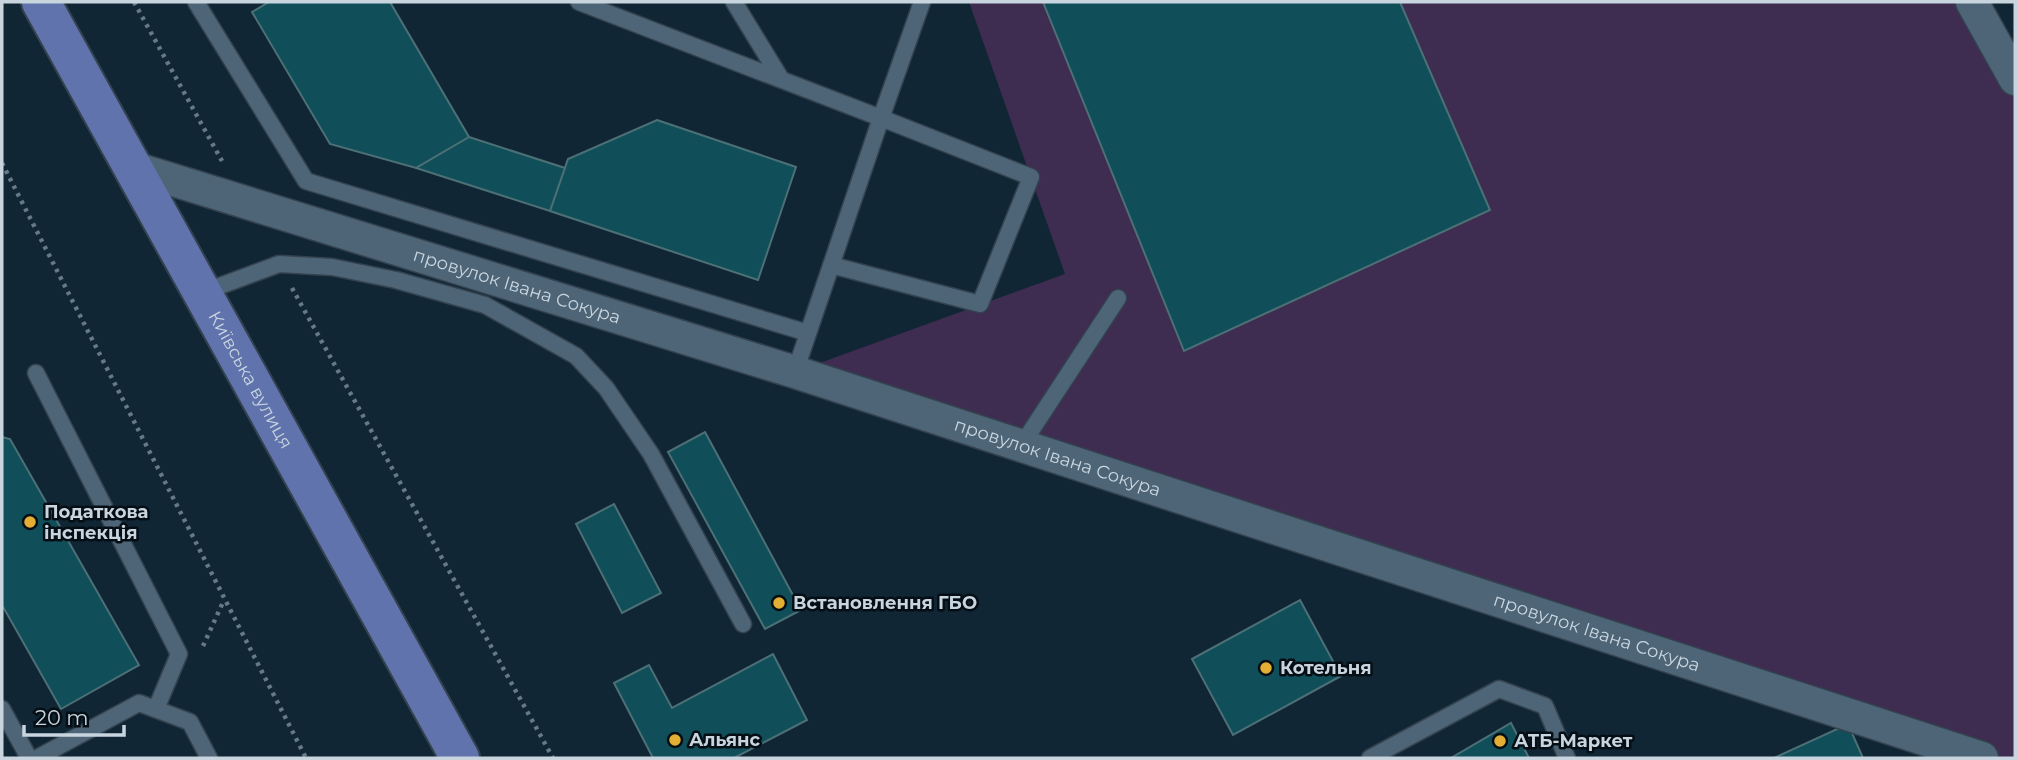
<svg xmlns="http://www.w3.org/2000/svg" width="2017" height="760" font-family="Montserrat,sans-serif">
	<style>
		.green { fill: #3e2c51 }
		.building { fill: #104f59; stroke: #4d7076; stroke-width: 2 }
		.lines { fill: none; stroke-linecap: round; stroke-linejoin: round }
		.service-casing { stroke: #34424f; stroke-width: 19 }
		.minor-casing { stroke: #34424f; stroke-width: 35 }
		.primary-casing { stroke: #34424f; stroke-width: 42 }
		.path { stroke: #677986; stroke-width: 4.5; stroke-dasharray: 3.5 5; stroke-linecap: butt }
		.service { stroke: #4d6577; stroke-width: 16 }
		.minor { stroke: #4d6577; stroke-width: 32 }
		.primary { stroke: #6073ac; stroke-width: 38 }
		.poi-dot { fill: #e2af34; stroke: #050e15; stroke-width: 2.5 }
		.labels { text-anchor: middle; stroke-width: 5; stroke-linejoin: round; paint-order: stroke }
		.street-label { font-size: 18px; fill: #c8d5df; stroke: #050e15 }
		.poi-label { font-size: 18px; font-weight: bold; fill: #c8d5df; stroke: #050e15; text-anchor: start }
	</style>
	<rect width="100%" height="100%" fill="#102635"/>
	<!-- green -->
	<path class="green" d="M 969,2 L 1972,2 L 2015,79 L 2015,758 L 1982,758 L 795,372 L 1065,274 Z"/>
	<!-- building -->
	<path class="building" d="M 269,2 L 390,2 L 469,137 L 416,168 L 330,144 L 252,12 Z
		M 1043,2 L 1400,2 L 1490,210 L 1184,351 Z
		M 657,120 L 796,167 L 758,280 L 550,211 L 568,159 Z
		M 469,137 L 565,168 L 550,211 L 416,168 Z
		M 705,432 L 801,610 L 765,629 L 668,452 Z
		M 2,437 L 10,439 L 139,665 L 61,709 L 2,605 Z
		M 614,504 L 661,593 L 622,613 L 576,524 Z
		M 1300,600 L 1341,676 L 1233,735 L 1192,659 Z
		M 773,654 L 807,720 L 734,758 L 653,758 L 614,683 L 649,665 L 672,708 Z
		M 1511,723 L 1529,758 L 1451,758 Z
		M 1848,724 L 1863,758 L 1774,758 Z"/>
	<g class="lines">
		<defs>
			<path id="service" d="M 196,2 L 306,181 L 808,333
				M 579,2 L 881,118 L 795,372
				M 734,2 L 781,79
				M 831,265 L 980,304 L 1031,177 L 881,118 L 922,2
				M 201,293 L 279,264 L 332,267 L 396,280 L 485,305 L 576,356 L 606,388 L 651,454 L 743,624
				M 36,373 L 179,654 L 156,709
				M 1021,446 L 1118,298
				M 2,709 L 29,758
				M 37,758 L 139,703 L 190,722 L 209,758
				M 1370,758 L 1499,689 L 1545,706 L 1567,758"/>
			<g id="minor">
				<path d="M 1972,2 L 2015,79"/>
				<path id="s1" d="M 131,167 L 795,372 L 1982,758"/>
			</g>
			<g id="primary">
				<path id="s2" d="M 41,2 L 460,758"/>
			</g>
		</defs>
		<!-- service casing -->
		<use href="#service" class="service-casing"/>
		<!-- minor casing -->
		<use href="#minor" class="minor-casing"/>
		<!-- primary casing -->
		<use href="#primary" class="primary-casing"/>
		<!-- path -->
		<path class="path" d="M 134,2 L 222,161
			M 2,163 L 306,758
			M 292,288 L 553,758
			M 203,646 L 224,600"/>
		<!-- service -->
		<use href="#service" class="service"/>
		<!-- minor -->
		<use href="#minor" class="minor"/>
		<!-- primary -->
		<use href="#primary" class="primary"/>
	</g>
	<!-- markers -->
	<g class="poi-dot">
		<circle cx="30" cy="522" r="7"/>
		<circle cx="779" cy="603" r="7"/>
		<circle cx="1266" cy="668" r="7"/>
		<circle cx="675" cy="740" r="7"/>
		<circle cx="1500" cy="741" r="7"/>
	</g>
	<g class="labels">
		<!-- street labels -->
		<g class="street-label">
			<text dy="6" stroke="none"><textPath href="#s1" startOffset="404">провулок Івана Сокура</textPath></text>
			<text dy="6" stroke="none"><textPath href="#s2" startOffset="432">Київська вулиця</textPath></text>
			<text dy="6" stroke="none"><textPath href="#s1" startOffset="971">провулок Івана Сокура</textPath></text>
			<text dy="6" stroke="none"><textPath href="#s1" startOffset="1538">провулок Івана Сокура</textPath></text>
		</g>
		<!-- poi labels -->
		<g class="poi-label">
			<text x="44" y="518">Податкова<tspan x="44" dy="21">інспекція</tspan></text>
			<text x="793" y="609">Встановлення ГБО</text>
			<text x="1280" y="674">Котельня</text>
			<text x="689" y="746">Альянс</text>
			<text x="1514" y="747">АТБ-Маркет</text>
		</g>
	</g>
	<!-- border -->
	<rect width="2017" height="760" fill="none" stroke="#c8d5df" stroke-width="7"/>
	<!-- scale -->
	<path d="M24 725v10h100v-10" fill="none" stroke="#c8d5df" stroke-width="3.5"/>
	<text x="35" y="725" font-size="21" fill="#c8d5df" stroke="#050e15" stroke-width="5" paint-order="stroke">20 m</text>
</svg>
